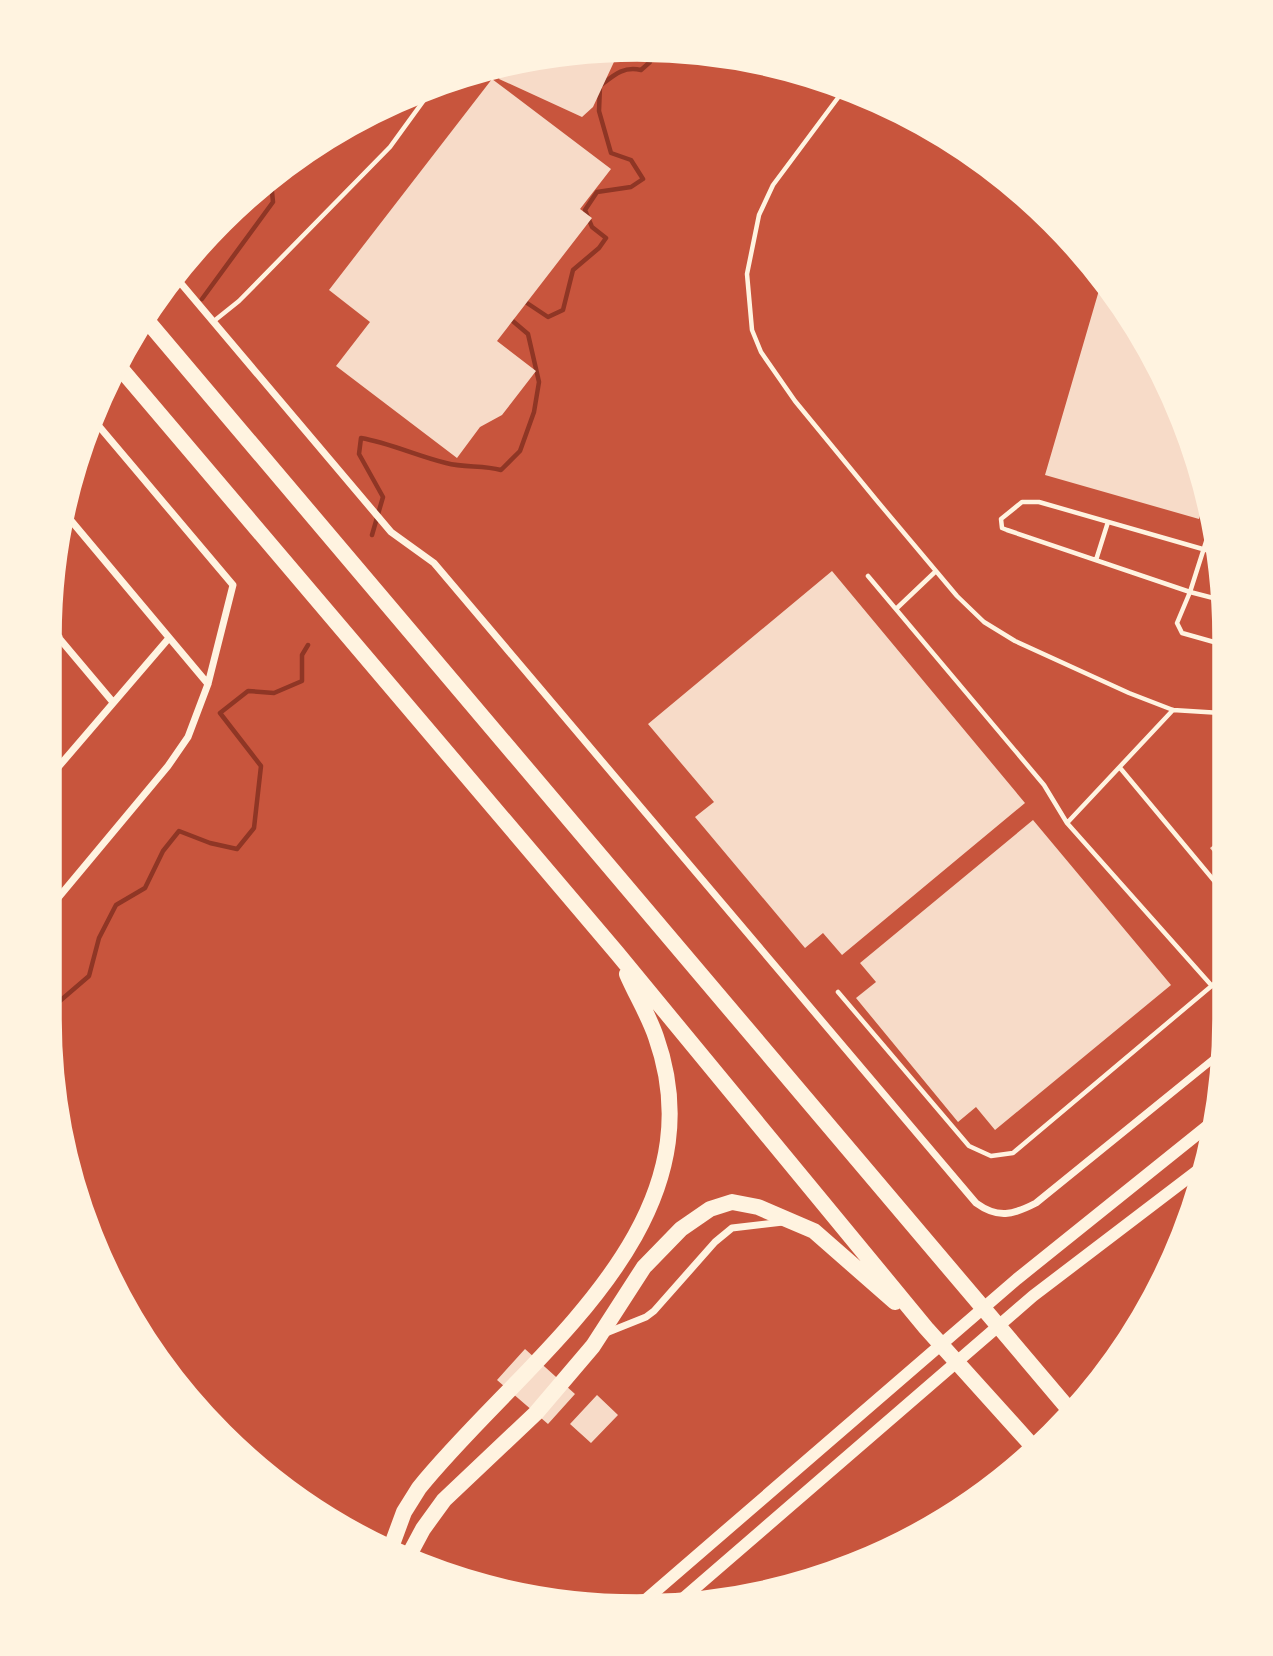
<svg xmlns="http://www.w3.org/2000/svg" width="1273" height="1656" font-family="'Noto Serif',serif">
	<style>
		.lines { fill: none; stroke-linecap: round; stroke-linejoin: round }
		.stream { stroke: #8f3625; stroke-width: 4.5 }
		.building { fill: #f7dbc8 }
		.service { stroke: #fff3e0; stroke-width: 4.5 }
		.minor { stroke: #fff3e0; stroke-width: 7 }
		.secondary { stroke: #fff3e0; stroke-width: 12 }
		.motorway { stroke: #fff3e0; stroke-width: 16 }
		.rim { fill: none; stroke: #fff3e0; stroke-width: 3.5 }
	</style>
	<rect width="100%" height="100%" fill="#c8553d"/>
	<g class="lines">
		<!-- stream -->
		<path class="stream" d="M 202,299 L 273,202 L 271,182
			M 524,301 L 548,317 L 563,310 L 573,270 L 599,248 L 606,238 L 592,227 L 585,210 L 597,192 L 631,187 L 643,179 L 631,160 L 611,153 L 599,111 L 600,86 C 614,75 623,66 641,70 L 650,62 L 652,49
			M 372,535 L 383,497 L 359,454 L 361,438 C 390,443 417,456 446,463 C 465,468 482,465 501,470 L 520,451 L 534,412 L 539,382 L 528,334 L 508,317
			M 47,1012 L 89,976 L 99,938 L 116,905 L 145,888 L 163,851 L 179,831 L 210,843 L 237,849 L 254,828 L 261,766 L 220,713 L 248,691 L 274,693 L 302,681 L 302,655 L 308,645"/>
	</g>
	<!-- building -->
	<path class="building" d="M 620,49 L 593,107 L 582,117 L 499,79 L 507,63 L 522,59 Z
		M 492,79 L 611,169 L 580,209 L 592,218 L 497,341 L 536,371 L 502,415 L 480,427 L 457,458 L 336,366 L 370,322 L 329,290 Z
		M 1102,280 L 1127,309 L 1194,447 L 1206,496 L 1199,519 L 1045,475 Z
		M 832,571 L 1025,803 L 842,955 L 823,933 L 805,948 L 695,817 L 714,802 L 648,724 Z
		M 1033,820 L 1171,985 L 995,1130 L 976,1107 L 958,1122 L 856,998 L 876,982 L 860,963 Z
		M 1221,839 L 1221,862 L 1210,848 Z
		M 525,1349 L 575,1394 L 548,1424 L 497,1380 Z
		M 597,1395 L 618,1415 L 591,1443 L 570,1424 Z"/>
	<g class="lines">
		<!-- service -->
		<path class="service" d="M 846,87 L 773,185 L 759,215 L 747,274 L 752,330 L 761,352 L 795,401 L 878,502 L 957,596 L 984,622 L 1015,641 L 1129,693 L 1173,710 L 1221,713
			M 214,321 L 239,301 L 390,147 L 435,85
			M 1212,523 L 1190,592 L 1221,600
			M 1206,550 L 1039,502 L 1022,502 L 1001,519 L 1002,528 L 1007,530 L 1190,592 L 1177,623 L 1182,633 L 1221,644
			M 1096,560 L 1108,522
			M 868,576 L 1044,785 L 1067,823 L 1212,986
			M 896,609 L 936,571
			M 1121,769 L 1221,889
			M 1067,823 L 1173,710
			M 838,992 L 969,1146 L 991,1156 L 1013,1153 L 1221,978"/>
		<!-- minor -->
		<path class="minor" d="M 173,274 L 391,532 L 434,563 L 976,1203 C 998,1219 1013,1215 1036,1203 L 1221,1053
			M 63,511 L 208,684
			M 48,625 L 112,701
			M 48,650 L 59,637
			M 48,779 L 169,638
			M 48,910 L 168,766 L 188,737 L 208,684 L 233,585 L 92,418
			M 606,1333 L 646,1317 L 654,1311 L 715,1242 L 732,1228 L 783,1222"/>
		<!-- secondary -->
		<path class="secondary" d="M 679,1602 L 1033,1296 L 1205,1165
			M 635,1609 L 1017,1279 L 1215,1120"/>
		<!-- motorway -->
		<path class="motorway" d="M 144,317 L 1072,1413
			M 116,363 L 617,953 L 926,1328 L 1036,1450
			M 390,1550 L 404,1512 L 419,1488 C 522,1360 724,1229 656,1037 C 649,1016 636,995 627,974
			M 408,1557 L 423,1529 L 444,1500 L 536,1413 L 593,1346 L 644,1267 L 681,1229 L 710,1209 L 732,1202 L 758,1207 L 814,1231 L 895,1302"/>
	</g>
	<!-- crop -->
	<path d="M0 0H1273V1656H0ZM637 60H637A577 577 0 0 1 1214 637V1019A577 577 0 0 1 637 1596H637A577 577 0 0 1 60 1019V637A577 577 0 0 1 637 60Z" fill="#fff3e0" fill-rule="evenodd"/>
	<path class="rim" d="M637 60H637A577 577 0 0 1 1214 637V1019A577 577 0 0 1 637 1596H637A577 577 0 0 1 60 1019V637A577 577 0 0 1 637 60Z"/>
</svg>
